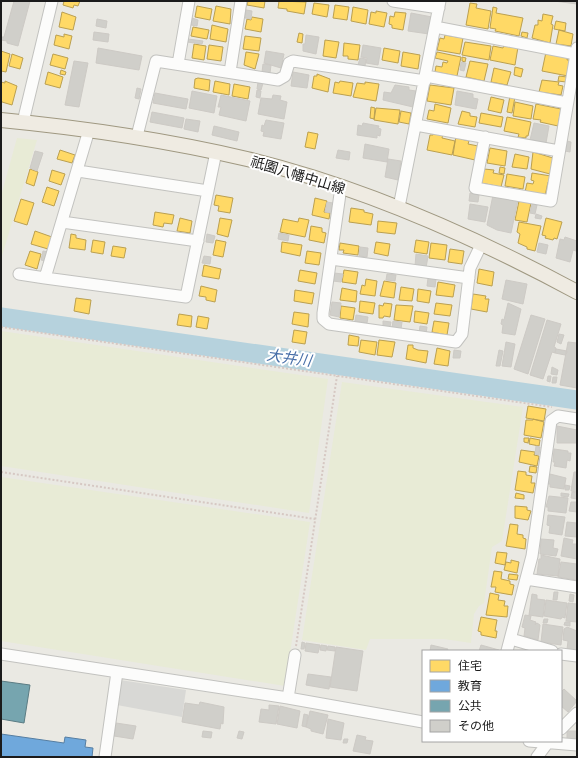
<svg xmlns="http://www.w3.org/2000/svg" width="578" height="758" font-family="Poppins,'Noto Sans JP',sans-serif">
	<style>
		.farmland { fill: #e8ebd6 }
		.parking { fill: #d8d8d5 }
		.homes { fill: #ffd966; stroke: #bba050 }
		.schools { fill: #6fa8dc; stroke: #567ea2 }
		.public { fill: #76a5af; stroke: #5b7c83 }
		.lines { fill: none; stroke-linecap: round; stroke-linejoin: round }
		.river { stroke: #b6d2dd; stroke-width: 19 }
		.building { fill: #d0cfca; stroke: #cdcac5 }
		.minor-casing { stroke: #c2c2bf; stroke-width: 13 }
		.major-casing { stroke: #9f9881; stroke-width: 16 }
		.path { stroke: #d6c8c3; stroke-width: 2; stroke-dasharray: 2 2; stroke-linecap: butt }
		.minor { stroke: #fcfcfb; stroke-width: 11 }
		.major { stroke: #efebe2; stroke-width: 14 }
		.labels { text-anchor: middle; stroke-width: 4; stroke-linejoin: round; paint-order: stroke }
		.street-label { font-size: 14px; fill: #1b1b1b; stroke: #fff }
		.water-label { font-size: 15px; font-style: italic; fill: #4970a9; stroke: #fff }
	</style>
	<rect width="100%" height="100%" fill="#eae9e3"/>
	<!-- farmland -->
	<path class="farmland" d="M 17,138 L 37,140 L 1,259 L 1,196 Z
		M 1,331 L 328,379 L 309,513 L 1,466 Z
		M 342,382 L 523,407 L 502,541 L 492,547 L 484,603 L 479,606 L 474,614 L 471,643 L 444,639 L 370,639 L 366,650 L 302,640 Z
		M 1,477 L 310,522 L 285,686 L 1,641 Z"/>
	<!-- parking -->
	<path class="parking" d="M 120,680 L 186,690 L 182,717 L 117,705 Z"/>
	<!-- homes -->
	<path class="homes" d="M 64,1 L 80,1 L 78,6 L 74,5 L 73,8 L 63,5 Z
		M 248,1 L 265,1 L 264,8 L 247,5 Z
		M 279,1 L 306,2 L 304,14 L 287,11 L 287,9 L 278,8 Z
		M 314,3 L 329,5 L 327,17 L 312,14 Z
		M 470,3 L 477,4 L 476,8 L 491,11 L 488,29 L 466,25 Z
		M 335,5 L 349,7 L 347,20 L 333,18 Z
		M 197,6 L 212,9 L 210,20 L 195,17 Z
		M 216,6 L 231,9 L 230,24 L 213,21 Z
		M 353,7 L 368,10 L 366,24 L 351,21 Z
		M 493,7 L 497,8 L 496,13 L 523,18 L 519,36 L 495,31 L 496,29 L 490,28 Z
		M 376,11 L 387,13 L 384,27 L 369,24 L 371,12 L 376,13 Z
		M 62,12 L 76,17 L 73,30 L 59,27 Z
		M 395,12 L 406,13 L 403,30 L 392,28 L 392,25 L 389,24 L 390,16 L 394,17 Z
		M 543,14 L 553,16 L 551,24 L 553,25 L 550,43 L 532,38 L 535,25 L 538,25 L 538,20 L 542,21 Z
		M 252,17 L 263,19 L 261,32 L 245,29 L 247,19 L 251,20 Z
		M 556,21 L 566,23 L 565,31 L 554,29 Z
		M 212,25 L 228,29 L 226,42 L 210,39 Z
		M 193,27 L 209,30 L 207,39 L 191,36 Z
		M 559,30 L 573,34 L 571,46 L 556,44 Z
		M 522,32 L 528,33 L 527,38 L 521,36 Z
		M 299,33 L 303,34 L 302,43 L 297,42 Z
		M 64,34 L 72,36 L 69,49 L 54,45 L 56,35 L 64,37 Z
		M 445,35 L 463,38 L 460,54 L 437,50 L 440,38 L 444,39 Z
		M 245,36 L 261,38 L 259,51 L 243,49 Z
		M 325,40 L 339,42 L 336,58 L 323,56 Z
		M 465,42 L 491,46 L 489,60 L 462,55 Z
		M 344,43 L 360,45 L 358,60 L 348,59 L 348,56 L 343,56 Z
		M 194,44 L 206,46 L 204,60 L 192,58 Z
		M 209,45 L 223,47 L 221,61 L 207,59 Z
		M 504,45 L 518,47 L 515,65 L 490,60 L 493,46 L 503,48 Z
		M 384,48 L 400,51 L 398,63 L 382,60 Z
		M 1,51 L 10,54 L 6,72 L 1,71 Z
		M 246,52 L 259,54 L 255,69 L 244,65 Z
		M 403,52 L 420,55 L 418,69 L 401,66 Z
		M 437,52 L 461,57 L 457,76 L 435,72 L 436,66 L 442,67 L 443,62 L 447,63 L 448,61 L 435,58 Z
		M 546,52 L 568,56 L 567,60 L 570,60 L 568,76 L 542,71 Z
		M 12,54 L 23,58 L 20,69 L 9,66 Z
		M 53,54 L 68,58 L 65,69 L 50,65 Z
		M 462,57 L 466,58 L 465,62 L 462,61 Z
		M 470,61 L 488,64 L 484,81 L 466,77 Z
		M 515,67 L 523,69 L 521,77 L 514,75 Z
		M 494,68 L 511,72 L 507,85 L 491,82 Z
		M 61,70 L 66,72 L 65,75 L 60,74 Z
		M 48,72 L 63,77 L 60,88 L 45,84 Z
		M 317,74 L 330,79 L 328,92 L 312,88 L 314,76 L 317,76 Z
		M 559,76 L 567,77 L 566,82 L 558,81 Z
		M 198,78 L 210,80 L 209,91 L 194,88 L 195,79 Z
		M 542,80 L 559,82 L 558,85 L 563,86 L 561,95 L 539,92 Z
		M 5,81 L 17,86 L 12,105 L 2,102 L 1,100 L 1,82 L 5,83 Z
		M 215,81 L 230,84 L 229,95 L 213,92 Z
		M 340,81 L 353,83 L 351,96 L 333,93 L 335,82 L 339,83 Z
		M 365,82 L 379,84 L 376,101 L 353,97 L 357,83 L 365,84 Z
		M 234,84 L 250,87 L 248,99 L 232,96 Z
		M 430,85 L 454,88 L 451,105 L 427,101 Z
		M 510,96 L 515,97 L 512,113 L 507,112 Z
		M 491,97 L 504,100 L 501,113 L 488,110 Z
		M 515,102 L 533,106 L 531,119 L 513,116 Z
		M 435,104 L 451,108 L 448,123 L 427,119 L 429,110 L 434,111 Z
		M 536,104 L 561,109 L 558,126 L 540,122 L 541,120 L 533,119 Z
		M 371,107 L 375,108 L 374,119 L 370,118 Z
		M 376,108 L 400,110 L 398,124 L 374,120 Z
		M 401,111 L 411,113 L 409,124 L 399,122 Z
		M 462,111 L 470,113 L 470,116 L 477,117 L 475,127 L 458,124 Z
		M 481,113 L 503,117 L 501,127 L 479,123 Z
		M 507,117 L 531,122 L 528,136 L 526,136 L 526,138 L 518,137 L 519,134 L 504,131 Z
		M 308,132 L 318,134 L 315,149 L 305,147 Z
		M 434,132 L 443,134 L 442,138 L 455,141 L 452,155 L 427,150 L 430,135 L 433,135 Z
		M 456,136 L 461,137 L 461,139 L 469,141 L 468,144 L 478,146 L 475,160 L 453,155 Z
		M 490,148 L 507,151 L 505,166 L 487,163 Z
		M 60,150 L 75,155 L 72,163 L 57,159 Z
		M 533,152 L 553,158 L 550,174 L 531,169 Z
		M 515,154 L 529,157 L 527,169 L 512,167 Z
		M 500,167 L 505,168 L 504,174 L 499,173 Z
		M 30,169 L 38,172 L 34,186 L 26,183 Z
		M 484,169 L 494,170 L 493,173 L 504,175 L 501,187 L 481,183 Z
		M 52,170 L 65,174 L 61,185 L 49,181 Z
		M 532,173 L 551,176 L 550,182 L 548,182 L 545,196 L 525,192 L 527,183 L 533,184 L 534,181 L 531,180 Z
		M 507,174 L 525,177 L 523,189 L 505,186 Z
		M 47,187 L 59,191 L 54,206 L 42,202 Z
		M 216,195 L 233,198 L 230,213 L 218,211 L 219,206 L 214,205 Z
		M 315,198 L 327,201 L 324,212 L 330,213 L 329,219 L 312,215 Z
		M 21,199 L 34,203 L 27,225 L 14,221 Z
		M 519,201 L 531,203 L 527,222 L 515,220 Z
		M 351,208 L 364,210 L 364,212 L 373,214 L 371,225 L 349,222 Z
		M 155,212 L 174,215 L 172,224 L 164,223 L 163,227 L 153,225 Z
		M 180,218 L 192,221 L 190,233 L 177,231 Z
		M 220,218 L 232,220 L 228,237 L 217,234 Z
		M 299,218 L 309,220 L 305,237 L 280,232 L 283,219 L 298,222 Z
		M 546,218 L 562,222 L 557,239 L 554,238 L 553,240 L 545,238 L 546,236 L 542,235 Z
		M 378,221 L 397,223 L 395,234 L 377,232 Z
		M 519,222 L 541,226 L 535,251 L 527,249 L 527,247 L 518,243 L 520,234 L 517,232 Z
		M 311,226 L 322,228 L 322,232 L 326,233 L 324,243 L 309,240 Z
		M 35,231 L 52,237 L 48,249 L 31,244 Z
		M 71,234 L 76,235 L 76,238 L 86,240 L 85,250 L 69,248 Z
		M 93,240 L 105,242 L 103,254 L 91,252 Z
		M 216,240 L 226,242 L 223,257 L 213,255 Z
		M 416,240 L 429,242 L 427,254 L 414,252 Z
		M 282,242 L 302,245 L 300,256 L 281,252 Z
		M 376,242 L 390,244 L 388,256 L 374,253 Z
		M 340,243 L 359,246 L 358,255 L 343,253 L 344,250 L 339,250 Z
		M 431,243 L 447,245 L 445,260 L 429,258 Z
		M 113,246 L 126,248 L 124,258 L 111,256 Z
		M 450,249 L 464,251 L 462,264 L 448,262 Z
		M 30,251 L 41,254 L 37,269 L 25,265 Z
		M 307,251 L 321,253 L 319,265 L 305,263 Z
		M 204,265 L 221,269 L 219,279 L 202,276 Z
		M 479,269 L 494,272 L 492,286 L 477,283 Z
		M 300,270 L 317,273 L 315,284 L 298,281 Z
		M 344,270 L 358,272 L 356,284 L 342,282 Z
		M 366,279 L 377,281 L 375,296 L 360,294 L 362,285 L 365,286 Z
		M 384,281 L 396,283 L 394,298 L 380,296 Z
		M 438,282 L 455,285 L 453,297 L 436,295 Z
		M 201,286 L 217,290 L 215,302 L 206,300 L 206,297 L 199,296 Z
		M 401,287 L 414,289 L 412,301 L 399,300 Z
		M 342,288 L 357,291 L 356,302 L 340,300 Z
		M 418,289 L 431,291 L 429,303 L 417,301 Z
		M 295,290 L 314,293 L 312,304 L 294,301 Z
		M 473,294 L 486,296 L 485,299 L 489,299 L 487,312 L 471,309 Z
		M 76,298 L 91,300 L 89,314 L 74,311 Z
		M 360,301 L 375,303 L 373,314 L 359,312 Z
		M 384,303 L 392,304 L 390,317 L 384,316 L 383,318 L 379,318 L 379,305 L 383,306 Z
		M 436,303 L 452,305 L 450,316 L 434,314 Z
		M 396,305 L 413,306 L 410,322 L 394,320 Z
		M 341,306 L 355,308 L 353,320 L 340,318 Z
		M 415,311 L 429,313 L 427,324 L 414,322 Z
		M 294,312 L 309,314 L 308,327 L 292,324 Z
		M 179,314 L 192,316 L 191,327 L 177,325 Z
		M 198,316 L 209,318 L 207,329 L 196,327 Z
		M 434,321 L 449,323 L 447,335 L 432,332 Z
		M 294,330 L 307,332 L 305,344 L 292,342 Z
		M 349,335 L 359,337 L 358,346 L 348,345 Z
		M 361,340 L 377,342 L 375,355 L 359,352 Z
		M 379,340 L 395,342 L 392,357 L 377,355 Z
		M 408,345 L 413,345 L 413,348 L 418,350 L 428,351 L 426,363 L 406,359 Z
		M 437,348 L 450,351 L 448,366 L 434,364 Z
		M 528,406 L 546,409 L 544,421 L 526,418 Z
		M 533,419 L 544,422 L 541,438 L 524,435 L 526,420 L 533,420 Z
		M 524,438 L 529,438 L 528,443 L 524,442 Z
		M 530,438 L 540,440 L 539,446 L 529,444 Z
		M 521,450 L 535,452 L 534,455 L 539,456 L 537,466 L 519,462 Z
		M 530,466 L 537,467 L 536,473 L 529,472 Z
		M 518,471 L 526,472 L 526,475 L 532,476 L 531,483 L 535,483 L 533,493 L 515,490 Z
		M 516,493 L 524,495 L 524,499 L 515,498 Z
		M 515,506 L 527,507 L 527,510 L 531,511 L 528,520 L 515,518 Z
		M 510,524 L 518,525 L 517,534 L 523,535 L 523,538 L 526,539 L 525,549 L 506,546 Z
		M 497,552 L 507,553 L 505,565 L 495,563 Z
		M 511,560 L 519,562 L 517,573 L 504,570 L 506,562 L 511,563 Z
		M 494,571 L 502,572 L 501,579 L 510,581 L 510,584 L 514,585 L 512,595 L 495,592 L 496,587 L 491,587 Z
		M 509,574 L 518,575 L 517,580 L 508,579 Z
		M 490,593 L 499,595 L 498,600 L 505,601 L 504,606 L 508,606 L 507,617 L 486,615 Z
		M 481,617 L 497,620 L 495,631 L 497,631 L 496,638 L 481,635 L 481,632 L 478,631 Z"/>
	<!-- schools -->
	<path class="schools" d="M 1,734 L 64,743 L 65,737 L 86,740 L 85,747 L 93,748 L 92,757 L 1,757 Z"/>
	<!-- public -->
	<path class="public" d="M 1,681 L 30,685 L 24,723 L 1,719 Z"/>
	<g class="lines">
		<!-- river -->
		<path class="river" d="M 1,317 L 577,400"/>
	</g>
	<!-- building -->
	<path class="building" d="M 14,1 L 30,1 L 18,46 L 7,43 L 7,41 L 1,40 L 2,37 L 4,37 Z
		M 554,1 L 577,1 L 577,4 Z
		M 246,10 L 252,11 L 251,19 L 245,18 Z
		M 411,13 L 432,17 L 429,34 L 408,31 Z
		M 192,18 L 198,20 L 197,26 L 191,25 Z
		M 97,19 L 107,21 L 106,28 L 96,26 Z
		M 94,32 L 109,34 L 108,42 L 93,40 Z
		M 306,35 L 319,37 L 316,54 L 303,51 L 303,44 L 305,44 Z
		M 188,39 L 203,41 L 202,44 L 187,42 Z
		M 363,45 L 381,48 L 378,65 L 366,63 L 367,58 L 361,57 Z
		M 98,48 L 142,56 L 139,70 L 96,63 Z
		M 266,51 L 284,54 L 281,68 L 264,63 Z
		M 360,58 L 366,59 L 365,66 L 358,65 Z
		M 74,61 L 88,63 L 79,107 L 65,105 Z
		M 461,62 L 466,63 L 464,71 L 460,70 Z
		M 263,64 L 271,65 L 270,73 L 262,72 Z
		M 293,72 L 309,75 L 307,88 L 291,86 Z
		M 258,82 L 263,83 L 261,90 L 257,89 Z
		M 395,85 L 409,87 L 409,90 L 416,91 L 413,107 L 383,100 L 384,92 L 391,93 Z
		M 137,88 L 141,89 L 139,99 L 135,98 Z
		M 257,90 L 261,91 L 260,98 L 256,97 Z
		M 192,91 L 217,96 L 214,113 L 189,108 Z
		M 457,91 L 473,94 L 473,98 L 478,99 L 476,109 L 455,105 Z
		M 155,93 L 188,99 L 186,109 L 153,103 Z
		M 221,95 L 250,101 L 246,121 L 219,115 L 221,107 L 218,107 Z
		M 273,95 L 281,96 L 280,100 L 287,102 L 284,119 L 258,114 L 261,98 L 272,99 Z
		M 152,112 L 184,118 L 182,128 L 150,122 Z
		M 186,119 L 200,121 L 198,132 L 184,129 Z
		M 266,120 L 284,123 L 281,139 L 263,136 L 264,132 L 261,131 L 262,125 L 264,126 Z
		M 363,123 L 379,126 L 378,128 L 381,129 L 380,136 L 377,135 L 377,138 L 357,135 L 358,125 L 362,126 Z
		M 534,123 L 549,126 L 546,143 L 530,140 Z
		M 214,126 L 239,132 L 237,141 L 212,135 Z
		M 567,141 L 571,142 L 570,152 L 565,151 Z
		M 365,144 L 389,149 L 387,162 L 363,158 Z
		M 338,150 L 350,152 L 349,160 L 336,158 Z
		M 35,151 L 43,153 L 37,171 L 30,168 Z
		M 388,159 L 401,161 L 398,180 L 385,177 Z
		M 470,193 L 479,195 L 478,202 L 469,201 Z
		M 493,195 L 518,200 L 511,233 L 497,230 L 487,225 Z
		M 327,202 L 333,203 L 331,213 L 325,212 Z
		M 470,204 L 488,207 L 485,222 L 468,219 Z
		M 532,204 L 537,205 L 535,214 L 530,213 Z
		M 536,214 L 542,216 L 541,219 L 535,218 Z
		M 279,233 L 289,235 L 288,241 L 278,239 Z
		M 207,234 L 215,236 L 213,243 L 206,242 Z
		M 565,237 L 577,241 L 576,251 L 573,250 L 570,262 L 556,258 L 560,239 L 564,240 Z
		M 539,243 L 548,245 L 546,254 L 537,252 Z
		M 360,247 L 368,248 L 367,257 L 359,256 Z
		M 43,251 L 48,252 L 46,261 L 41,260 Z
		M 416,254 L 428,256 L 426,268 L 415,266 Z
		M 204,256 L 211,257 L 210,264 L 202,263 Z
		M 334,273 L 343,274 L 341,282 L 333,281 Z
		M 387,274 L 396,275 L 395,281 L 386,280 Z
		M 428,278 L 436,279 L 435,287 L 427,286 Z
		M 506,280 L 527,284 L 523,304 L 502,299 Z
		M 332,302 L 341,303 L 339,317 L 330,315 Z
		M 508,303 L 521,309 L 515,335 L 502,333 L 503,325 L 501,324 L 502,319 L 504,320 Z
		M 356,315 L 368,317 L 367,323 L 355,321 Z
		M 531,315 L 545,319 L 528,374 L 514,369 Z
		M 547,320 L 561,324 L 554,347 L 556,348 L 555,353 L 552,352 L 543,379 L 530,375 Z
		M 383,321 L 391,322 L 390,327 L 383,326 Z
		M 393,321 L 402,322 L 401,329 L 392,328 Z
		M 420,326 L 427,327 L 426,334 L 419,333 Z
		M 559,334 L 564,335 L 561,344 L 557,342 Z
		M 506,342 L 515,344 L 511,367 L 502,366 Z
		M 568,342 L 577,343 L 577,388 L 560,385 Z
		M 556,349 L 567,351 L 567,353 L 565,355 L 555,353 Z
		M 454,350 L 461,351 L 460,358 L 453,358 Z
		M 499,350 L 503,351 L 500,366 L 496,366 Z
		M 552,367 L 558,370 L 557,375 L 551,374 Z
		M 548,376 L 551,376 L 550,382 L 547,381 Z
		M 553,377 L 557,377 L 556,383 L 552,383 Z
		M 557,426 L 577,430 L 577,443 L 557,443 Z
		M 536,446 L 540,447 L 539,455 L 535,454 Z
		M 554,449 L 568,451 L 568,453 L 571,453 L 570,461 L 567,460 L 566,468 L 554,466 L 555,462 L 553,462 Z
		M 574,472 L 577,472 L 577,492 L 571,491 Z
		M 550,474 L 566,478 L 564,489 L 550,487 L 550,484 L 548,484 Z
		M 565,485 L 570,486 L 569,490 L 565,490 Z
		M 572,492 L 577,493 L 577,499 L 571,498 Z
		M 561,493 L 569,494 L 568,497 L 561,496 Z
		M 549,496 L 568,498 L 566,513 L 548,511 L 548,507 L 546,507 Z
		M 571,502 L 577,502 L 577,512 L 569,511 Z
		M 548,515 L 565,517 L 562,535 L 549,533 L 550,526 L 547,525 Z
		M 567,522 L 577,523 L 577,537 L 565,536 Z
		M 564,538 L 573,540 L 572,544 L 577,544 L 577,559 L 561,556 Z
		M 541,539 L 554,540 L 553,548 L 558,549 L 556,556 L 540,554 Z
		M 541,555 L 560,559 L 558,576 L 537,574 L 539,559 L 541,559 Z
		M 561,562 L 577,564 L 577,580 L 558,577 Z
		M 554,592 L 558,592 L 557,600 L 553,600 Z
		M 532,594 L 537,595 L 537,599 L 545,600 L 543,617 L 529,615 Z
		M 570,594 L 574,595 L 573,602 L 569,601 Z
		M 546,600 L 567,603 L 565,618 L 562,617 L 561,619 L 544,616 Z
		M 568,603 L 577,604 L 577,622 L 566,621 Z
		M 525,615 L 531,616 L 530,620 L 536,622 L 535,625 L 537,623 L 540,625 L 538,640 L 524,636 L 525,628 L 522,627 Z
		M 544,619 L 548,619 L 547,623 L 543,623 Z
		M 565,622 L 570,622 L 570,626 L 564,625 Z
		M 543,624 L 563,627 L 561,645 L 541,642 Z
		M 567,627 L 577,631 L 577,650 L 567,649 L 568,641 L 563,640 L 564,629 Z
		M 302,642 L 305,643 L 304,649 L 301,649 Z
		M 306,643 L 320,645 L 318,653 L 305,651 Z
		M 321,645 L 327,646 L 326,651 L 320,650 Z
		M 431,645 L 448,649 L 447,651 L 430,651 Z
		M 481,645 L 499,650 L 499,651 L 479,651 Z
		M 328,646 L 335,647 L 335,651 L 327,650 Z
		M 336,647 L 363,651 L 357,691 L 330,687 Z
		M 308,674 L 331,677 L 329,689 L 306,685 Z
		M 564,689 L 577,701 L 568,712 L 561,706 L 561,692 Z
		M 200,702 L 224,707 L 223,724 L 221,723 L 220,729 L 182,722 L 185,703 L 199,705 Z
		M 269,705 L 279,706 L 276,724 L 259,722 L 261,709 L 269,710 Z
		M 280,706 L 300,711 L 297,728 L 277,724 Z
		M 310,711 L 328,715 L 323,734 L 311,731 L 311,729 L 306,727 Z
		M 304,714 L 308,715 L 306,727 L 302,726 Z
		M 328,719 L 344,723 L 341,740 L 326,738 Z
		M 116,723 L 136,726 L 133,739 L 114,736 Z
		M 203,731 L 212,732 L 211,738 L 202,737 Z
		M 239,731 L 244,732 L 242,739 L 237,738 Z
		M 567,731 L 576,731 L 576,739 L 567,739 Z
		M 357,735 L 366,737 L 365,740 L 373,741 L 370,754 L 353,751 Z
		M 344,739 L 348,739 L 347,743 L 343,743 Z"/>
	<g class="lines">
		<defs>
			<path id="minor" d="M 393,1 L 439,8
				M 435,27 L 576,54
				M 178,64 L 189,1
				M 230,72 L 241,1
				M 426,76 L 567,103
				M 23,122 L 52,1
				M 416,125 L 559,151
				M 89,130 L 45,278 L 186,297 L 216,152
				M 137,136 L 156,61 L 278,80 L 285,76 L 289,63 L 293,61 L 425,81
				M 485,137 L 475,188 L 551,201 L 577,48
				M 78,171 L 208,191
				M 341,187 L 323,313 L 323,319 L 329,324 L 456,342 L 462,334 L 470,268 L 482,243
				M 399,207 L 440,1
				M 62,222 L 198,241
				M 331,259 L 469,278
				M 19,274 L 45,278
				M 526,579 L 577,587
				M 511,639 L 552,651
				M 507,651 L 532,556 L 551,421 L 558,416 L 577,419
				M 1,654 L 288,698 L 423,722
				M 561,654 L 577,656
				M 288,698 L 295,655
				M 561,729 L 577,713
				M 529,741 L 577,745
				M 105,757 L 117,672
				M 537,757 L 549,741"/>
			<path id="major" d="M 1,120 C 84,128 166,140 247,159 C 363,187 473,236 577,292"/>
		</defs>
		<!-- minor casing -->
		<use href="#minor" class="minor-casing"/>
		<!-- major casing -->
		<use href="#major" class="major-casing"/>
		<!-- path -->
		<path class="path" d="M 1,327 L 552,407
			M 1,472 L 315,519
			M 296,646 L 337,376"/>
		<!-- minor -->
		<use href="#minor" class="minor"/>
		<!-- major -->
		<use href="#major" class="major"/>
	</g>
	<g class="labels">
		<!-- street labels -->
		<g class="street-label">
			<text transform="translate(298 175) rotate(17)" y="5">祇園八幡中山線</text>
		</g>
		<!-- water labels -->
		<g class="water-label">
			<text transform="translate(289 358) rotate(8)" y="5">大井川</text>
		</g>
	</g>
	<!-- border -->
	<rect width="578" height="758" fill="none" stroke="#1b1b1b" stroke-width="4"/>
	<!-- legend -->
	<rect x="422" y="650" width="140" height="92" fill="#ffffff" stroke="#a4a4a4"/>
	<rect x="430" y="660" width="20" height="12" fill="#ffd966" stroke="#a4a4a4"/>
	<text x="458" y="670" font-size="12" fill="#1b1b1b">住宅</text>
	<rect x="430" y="680" width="20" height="12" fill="#6fa8dc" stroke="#a4a4a4"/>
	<text x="458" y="690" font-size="12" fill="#1b1b1b">教育</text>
	<rect x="430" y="700" width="20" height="12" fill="#76a5af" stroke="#a4a4a4"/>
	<text x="458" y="710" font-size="12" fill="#1b1b1b">公共</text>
	<rect x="430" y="720" width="20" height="12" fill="#d0cfca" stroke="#a4a4a4"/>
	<text x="458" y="730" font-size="12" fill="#1b1b1b">その他</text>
</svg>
